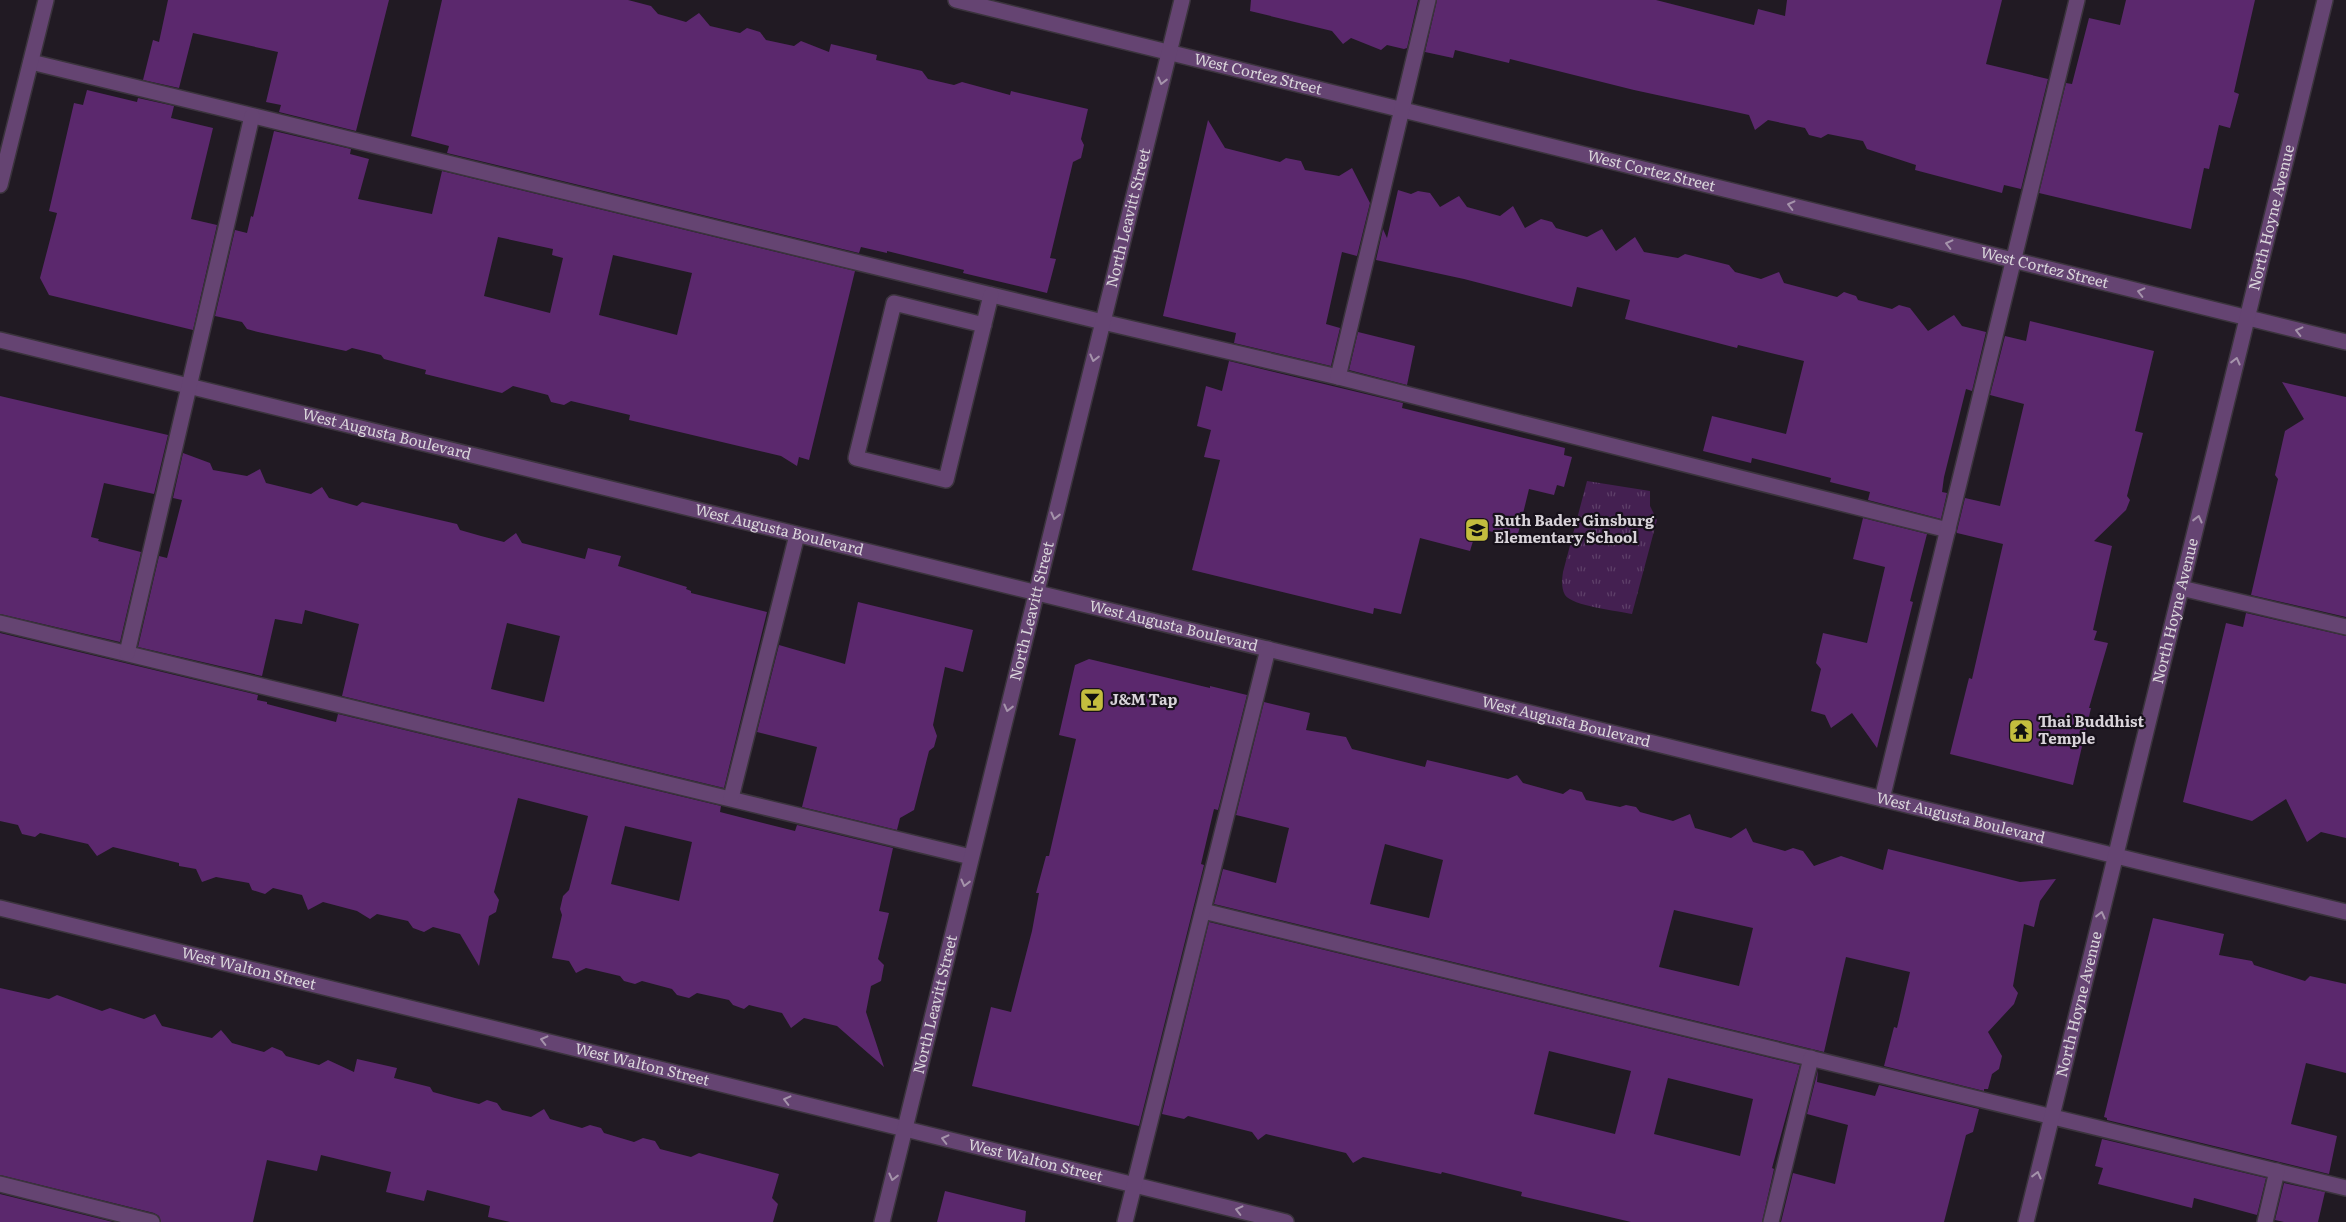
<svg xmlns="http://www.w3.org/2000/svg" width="2346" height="1222" font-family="Literata,serif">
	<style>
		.grass { fill: url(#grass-tufts) }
		.building { fill: #5b286d; fill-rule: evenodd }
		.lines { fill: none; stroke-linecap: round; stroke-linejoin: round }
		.minor-casing { stroke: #3b343d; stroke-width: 18 }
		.minor { stroke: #654472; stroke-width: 15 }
		.oneway { stroke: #a593ab }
		.labels { text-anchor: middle; stroke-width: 4.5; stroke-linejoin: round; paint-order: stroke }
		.street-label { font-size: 15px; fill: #d9d4da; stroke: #17111a }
		.poi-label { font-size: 15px; font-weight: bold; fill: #d9d4da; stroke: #17111a; text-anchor: start }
	</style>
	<defs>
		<pattern id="grass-tufts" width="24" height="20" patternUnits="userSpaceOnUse" patternTransform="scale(1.25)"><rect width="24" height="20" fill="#442051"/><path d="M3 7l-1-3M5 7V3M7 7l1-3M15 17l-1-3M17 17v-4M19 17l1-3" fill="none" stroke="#5e4069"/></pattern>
	</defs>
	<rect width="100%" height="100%" fill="#211a23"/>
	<!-- grass -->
	<path class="grass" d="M 1587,481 L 1650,491 L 1650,506 L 1657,520 L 1632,614 C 1618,611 1572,606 1565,595 C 1561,588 1562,579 1563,572 Z"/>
	<!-- building -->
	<path class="building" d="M 168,0 L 389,0 L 356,131 L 279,112 L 281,105 L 266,102 L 278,52 L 193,33 L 179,88 L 143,80 L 153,40 L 159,42 Z
		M 442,0 L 628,0 L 651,6 L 658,14 L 686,22 L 699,13 L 710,26 L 740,33 L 747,28 L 760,32 L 766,40 L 794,46 L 801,41 L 829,52 L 831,44 L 877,55 L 876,60 L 922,71 L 928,79 L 954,85 L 962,82 L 1010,95 L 1011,91 L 1088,109 L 1081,139 L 1084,145 L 1081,158 L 1073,162 L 1050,258 L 1056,259 L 1047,293 L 963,273 L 964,270 L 887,251 L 887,253 L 861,247 L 859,253 L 447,153 L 449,146 L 411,136 Z
		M 1251,0 L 1418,0 L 1407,48 L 1404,49 L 1387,45 L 1381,50 L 1351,38 L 1343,44 L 1332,31 L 1250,11 Z
		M 1437,0 L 1656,0 L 1754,25 L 1758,9 L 1785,16 L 1787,0 L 2002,0 L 1986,64 L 2048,79 L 2021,189 L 2004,185 L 2002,193 L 1915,170 L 1916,165 L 1867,149 L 1863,141 L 1828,134 L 1821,138 L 1809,135 L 1805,128 L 1768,120 L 1755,130 L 1749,115 L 1731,111 L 1634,90 L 1510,59 L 1509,63 L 1455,50 L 1453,58 L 1425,52 Z
		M 2126,0 L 2255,0 L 2234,92 L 2239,94 L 2230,128 L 2219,125 L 2209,169 L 2204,168 L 2191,229 L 2039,193 L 2066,83 L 2072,84 L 2089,18 L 2120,25 Z
		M 87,90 L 137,102 L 138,98 L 174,106 L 171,118 L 213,128 L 191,219 L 217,225 L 193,330 L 49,295 L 40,278 L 57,213 L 49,211 L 74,103 L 83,105 Z
		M 1208,120 L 1225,148 L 1280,162 L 1286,158 L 1301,161 L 1305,170 L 1339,176 L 1352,168 L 1370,203 L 1357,256 L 1342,252 L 1326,324 L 1340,328 L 1331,366 L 1234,343 L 1236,333 L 1163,316 Z
		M 274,131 L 351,149 L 350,154 L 369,159 L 358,199 L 432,214 L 442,171 L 855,271 L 809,460 L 799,457 L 797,466 L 781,456 L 629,420 L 630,415 L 571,401 L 564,405 L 551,402 L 548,395 L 513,386 L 502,393 L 425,374 L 426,370 L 384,359 L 381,355 L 352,348 L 346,351 L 258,332 L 247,329 L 242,322 L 215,316 L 235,230 L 247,233 L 251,216 L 253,217 ZM 498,237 L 553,249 L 552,255 L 563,258 L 550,313 L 484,296 ZM 613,255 L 692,273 L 677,335 L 599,315 Z
		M 1398,190 L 1411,194 L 1418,191 L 1430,193 L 1440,207 L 1459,196 L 1467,207 L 1500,216 L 1513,206 L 1525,228 L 1541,219 L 1552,222 L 1556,228 L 1587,237 L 1602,229 L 1616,251 L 1635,237 L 1644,252 L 1678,258 L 1685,254 L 1729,265 L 1735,272 L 1761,279 L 1779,272 L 1784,283 L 1837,297 L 1844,292 L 1856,296 L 1858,300 L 1892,309 L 1899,305 L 1910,308 L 1928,331 L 1954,315 L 1962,326 L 1986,332 L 1972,391 L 1966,389 L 1944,477 L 1942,492 L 1947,493 L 1941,519 L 1868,500 L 1870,492 L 1830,482 L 1831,478 L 1752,458 L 1751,463 L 1703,451 L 1712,416 L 1786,434 L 1804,361 L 1738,345 L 1737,348 L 1625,319 L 1630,300 L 1577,287 L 1572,307 L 1464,279 L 1376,260 L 1383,229 L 1387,238 Z
		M 2030,321 L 2154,351 L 2135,431 L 2143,433 L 2127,496 L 2130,500 L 2126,510 L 2094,541 L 2112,546 L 2093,630 L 2097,631 L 2094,640 L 2108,643 L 2089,708 L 2091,708 L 2073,785 L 1950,754 L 1969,678 L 1972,679 L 2003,544 L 1957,533 L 1957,531 L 1965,498 L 2000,506 L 2024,404 L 1990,395 L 2005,336 L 2026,341 Z
		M 1358,332 L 1415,346 L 1407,385 L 1349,370 Z
		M 1229,361 L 1403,403 L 1402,408 L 1565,448 L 1564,455 L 1572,457 L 1564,487 L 1557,485 L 1554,495 L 1529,489 L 1517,538 L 1477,528 L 1470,551 L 1420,538 L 1401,614 L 1374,608 L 1373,614 L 1192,570 L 1220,460 L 1204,457 L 1211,430 L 1197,426 L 1206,386 L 1222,391 Z
		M 2282,382 L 2346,397 L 2346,617 L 2251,595 L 2278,479 L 2275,475 L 2285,431 L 2304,419 Z
		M 0,396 L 168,435 L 154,494 L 104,483 L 91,537 L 99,539 L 98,541 L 141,552 L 120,642 L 0,614 Z
		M 183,453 L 210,463 L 213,470 L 247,476 L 260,469 L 266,483 L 311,494 L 322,487 L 329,498 L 357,506 L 362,502 L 457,524 L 460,530 L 481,536 L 504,542 L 516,533 L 522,543 L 585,559 L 588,548 L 621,556 L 618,566 L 687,587 L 686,589 L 691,591 L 691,593 L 767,612 L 724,788 L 342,696 L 359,624 L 305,610 L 302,624 L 275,619 L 262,676 L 138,647 L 159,556 L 167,558 L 182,500 L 173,498 ZM 507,623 L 560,636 L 544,702 L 491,689 Z
		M 1863,518 L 1927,534 L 1910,601 L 1913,602 L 1877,748 L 1852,713 L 1831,728 L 1825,715 L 1811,711 L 1821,669 L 1816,663 L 1823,633 L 1867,643 L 1885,567 L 1853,559 Z
		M 858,602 L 973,630 L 963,672 L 945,667 L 933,725 L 937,736 L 934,747 L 929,751 L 914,810 L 900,818 L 897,830 L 802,807 L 817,747 L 757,732 L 779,645 L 845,664 Z
		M 2246,613 L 2346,636 L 2346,838 L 2321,832 L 2307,842 L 2286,799 L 2252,821 L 2183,802 L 2226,623 L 2243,627 Z
		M 0,633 L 258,695 L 257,700 L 267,702 L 267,704 L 336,722 L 338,714 L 721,806 L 720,812 L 795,831 L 797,825 L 893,848 L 879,911 L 889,913 L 878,959 L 884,965 L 881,981 L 871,986 L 866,1012 L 884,1067 L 837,1026 L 804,1018 L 791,1028 L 782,1013 L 749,1005 L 744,1009 L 733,1005 L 729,1000 L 697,993 L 689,998 L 677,995 L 672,989 L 642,981 L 635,984 L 624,981 L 620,976 L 586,968 L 576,973 L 569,961 L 552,958 L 562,915 L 560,909 L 563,896 L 569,890 L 588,816 L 518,798 L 494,892 L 499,900 L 496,912 L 489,916 L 479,966 L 460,934 L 433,927 L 424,932 L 413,928 L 408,921 L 377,914 L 370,919 L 357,911 L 323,902 L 308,910 L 302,895 L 273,888 L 265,894 L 252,890 L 249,883 L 216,877 L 202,882 L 196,869 L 179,866 L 179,863 L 113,847 L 97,856 L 88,844 L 40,833 L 35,837 L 22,834 L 18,825 L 0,821 ZM 625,826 L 692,842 L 679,901 L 611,884 Z
		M 1089,659 L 1210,688 L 1210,686 L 1247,695 L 1218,810 L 1214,809 L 1201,864 L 1204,865 L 1139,1126 L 972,1086 L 991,1007 L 1011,1012 L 1032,931 L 1039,893 L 1036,893 L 1046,856 L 1049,856 L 1076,739 L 1059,735 L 1075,665 Z
		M 1264,702 L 1310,713 L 1306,730 L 1346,737 L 1352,749 L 1425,767 L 1427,760 L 1508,779 L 1517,775 L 1523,783 L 1563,794 L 1570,789 L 1582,792 L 1586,800 L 1620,807 L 1626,805 L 1636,807 L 1640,812 L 1673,821 L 1690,814 L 1695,828 L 1731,838 L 1746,828 L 1753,842 L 1785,851 L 1793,848 L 1803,851 L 1814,866 L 1841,856 L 1883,870 L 1888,849 L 2020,882 L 2056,879 L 2040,901 L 2034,927 L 2024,924 L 2013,986 L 2018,993 L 2014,1004 L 1988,1032 L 2002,1056 L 1999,1069 L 1992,1074 L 1988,1089 L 1984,1089 L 1984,1091 L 1884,1066 L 1894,1027 L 1897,1028 L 1910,972 L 1846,957 L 1824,1052 L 1214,904 L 1223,869 L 1276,883 L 1289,828 L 1236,815 ZM 1385,844 L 1443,860 L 1429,918 L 1370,904 ZM 1674,910 L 1753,928 L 1739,986 L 1659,967 Z
		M 2153,918 L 2224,934 L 2219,955 L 2252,961 L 2254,965 L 2305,981 L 2310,976 L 2346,984 L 2346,1073 L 2306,1063 L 2291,1124 L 2337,1136 L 2329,1174 L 2107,1120 L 2107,1118 L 2104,1117 Z
		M 1209,922 L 1800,1065 L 1772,1168 L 1774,1169 L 1762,1222 L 1631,1222 L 1521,1196 L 1522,1192 L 1442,1172 L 1441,1174 L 1363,1157 L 1353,1163 L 1346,1153 L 1266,1134 L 1258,1140 L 1252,1132 L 1188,1116 L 1184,1119 L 1162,1114 ZM 1549,1051 L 1631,1071 L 1615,1134 L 1534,1114 ZM 1668,1078 L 1753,1099 L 1740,1156 L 1654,1134 Z
		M 0,988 L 49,999 L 57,995 L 102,1011 L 110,1008 L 144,1019 L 155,1014 L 162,1026 L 212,1038 L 221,1030 L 232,1043 L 264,1052 L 272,1047 L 282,1051 L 286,1056 L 319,1065 L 328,1060 L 354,1072 L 357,1059 L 397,1068 L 394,1078 L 430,1087 L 433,1092 L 455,1098 L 479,1104 L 487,1100 L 497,1103 L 502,1110 L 531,1117 L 544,1109 L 550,1119 L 582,1128 L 590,1125 L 601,1128 L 604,1133 L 634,1142 L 643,1138 L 655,1141 L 660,1149 L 691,1157 L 699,1153 L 779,1174 L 772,1198 L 778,1204 L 773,1222 L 510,1222 L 488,1217 L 490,1206 L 427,1190 L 424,1201 L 386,1192 L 391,1172 L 321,1155 L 317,1171 L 267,1160 L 253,1222 L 161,1222 L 159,1216 L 154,1213 L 0,1175 Z
		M 1818,1070 L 1817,1082 L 1875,1096 L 1879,1085 L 1979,1109 L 1973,1132 L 1966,1135 L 1944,1222 L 1781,1222 L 1793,1173 L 1835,1184 L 1848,1125 L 1807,1114 Z
		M 2102,1139 L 2266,1178 L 2257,1215 L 2194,1198 L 2192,1208 L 2098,1184 L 2103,1168 L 2095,1166 Z
		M 2284,1183 L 2325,1192 L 2318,1222 L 2284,1222 L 2275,1220 Z
		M 945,1191 L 1026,1211 L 1025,1222 L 937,1222 Z
		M 0,1194 L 113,1222 L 0,1222 Z"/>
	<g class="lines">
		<defs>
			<g id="minor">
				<path id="s1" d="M 956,0 L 2346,342"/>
				<path d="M 31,62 L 1103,322 L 1338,377 L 1948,530"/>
				<path d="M 0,185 L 46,0"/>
				<path d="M 984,325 L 894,303 L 856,458 L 946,480 L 991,295"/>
				<path id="s2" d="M 0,340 L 2346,912"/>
				<path d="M 1338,377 L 1428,0"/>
				<path d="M 2181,588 L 2346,627"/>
				<path d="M 0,623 L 971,857"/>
				<path d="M 127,653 L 252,116"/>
				<path d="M 731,798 L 797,535"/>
				<path d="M 1882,799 L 2077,0"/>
				<path id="s3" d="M 0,908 L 1286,1222"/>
				<path d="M 1203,911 L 2346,1188"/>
				<path d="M 0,1184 L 152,1222"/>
				<path id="s4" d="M 882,1222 L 1182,0"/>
				<path d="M 1125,1222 L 1268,649"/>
				<path d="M 1771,1222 L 1811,1058"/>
				<path id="s5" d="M 2026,1222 L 2325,0"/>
				<path d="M 2265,1222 L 2277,1171"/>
			</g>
		</defs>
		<!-- minor casing -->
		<use href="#minor" class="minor-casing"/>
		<!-- minor -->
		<use href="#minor" class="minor"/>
	</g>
	<!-- one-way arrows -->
	<defs><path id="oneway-chevron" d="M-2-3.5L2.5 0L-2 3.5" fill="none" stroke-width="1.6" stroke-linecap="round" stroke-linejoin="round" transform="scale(1.25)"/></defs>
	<g class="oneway">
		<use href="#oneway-chevron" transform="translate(1162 81) rotate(104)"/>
		<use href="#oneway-chevron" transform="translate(1791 205) rotate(-166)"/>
		<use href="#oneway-chevron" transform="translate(1949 244) rotate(-166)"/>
		<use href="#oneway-chevron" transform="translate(2141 292) rotate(-166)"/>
		<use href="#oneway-chevron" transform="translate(2299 331) rotate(-166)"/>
		<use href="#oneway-chevron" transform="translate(1094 358) rotate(104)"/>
		<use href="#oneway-chevron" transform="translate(2236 361) rotate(-76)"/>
		<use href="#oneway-chevron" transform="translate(1055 516) rotate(104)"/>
		<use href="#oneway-chevron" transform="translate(2198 519) rotate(-76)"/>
		<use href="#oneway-chevron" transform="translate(1008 708) rotate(104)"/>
		<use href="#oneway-chevron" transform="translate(965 883) rotate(104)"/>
		<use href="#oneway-chevron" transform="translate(2101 915) rotate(-76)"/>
		<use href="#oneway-chevron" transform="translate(544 1040) rotate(-166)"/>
		<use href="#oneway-chevron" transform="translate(787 1100) rotate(-166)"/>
		<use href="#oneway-chevron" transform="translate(945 1139) rotate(-166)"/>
		<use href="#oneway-chevron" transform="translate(2037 1175) rotate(-76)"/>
		<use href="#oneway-chevron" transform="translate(893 1177) rotate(104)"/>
		<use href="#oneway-chevron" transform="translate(1239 1210) rotate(-166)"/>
	</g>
	<!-- icons -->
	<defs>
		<symbol id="school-square" viewBox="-11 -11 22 22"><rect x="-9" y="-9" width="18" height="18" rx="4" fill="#c3bd3e" stroke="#17111a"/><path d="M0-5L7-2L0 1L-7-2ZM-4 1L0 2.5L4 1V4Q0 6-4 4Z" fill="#111"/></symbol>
		<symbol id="bar-square" viewBox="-11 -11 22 22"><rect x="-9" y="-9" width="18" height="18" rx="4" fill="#c3bd3e" stroke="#17111a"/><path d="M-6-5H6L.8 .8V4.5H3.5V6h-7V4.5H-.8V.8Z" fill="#111"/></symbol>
		<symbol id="temple-square" viewBox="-11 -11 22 22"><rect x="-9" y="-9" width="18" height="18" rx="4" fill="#c3bd3e" stroke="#17111a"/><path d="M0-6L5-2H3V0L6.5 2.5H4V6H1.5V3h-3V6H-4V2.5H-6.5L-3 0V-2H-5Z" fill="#111"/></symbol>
	</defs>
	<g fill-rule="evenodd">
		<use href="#school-square" x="1463" y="516" width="28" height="28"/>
		<use href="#bar-square" x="1078" y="686" width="28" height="28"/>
		<use href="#temple-square" x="2007" y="717" width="28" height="28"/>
	</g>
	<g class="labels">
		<!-- street labels -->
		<g class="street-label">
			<text dy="5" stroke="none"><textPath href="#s1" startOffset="311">West Cortez Street</textPath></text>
			<text dy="5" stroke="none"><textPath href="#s1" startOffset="716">West Cortez Street</textPath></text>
			<text dy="5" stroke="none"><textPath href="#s4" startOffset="1034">North Leavitt Street</textPath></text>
			<text dy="5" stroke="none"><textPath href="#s5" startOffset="1034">North Hoyne Avenue</textPath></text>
			<text dy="5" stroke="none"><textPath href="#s1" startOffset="1121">West Cortez Street</textPath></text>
			<text dy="5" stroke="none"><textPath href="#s2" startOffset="398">West Augusta Boulevard</textPath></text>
			<text dy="5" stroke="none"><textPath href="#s2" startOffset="802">West Augusta Boulevard</textPath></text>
			<text dy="5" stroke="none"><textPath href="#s4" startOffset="629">North Leavitt Street</textPath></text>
			<text dy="5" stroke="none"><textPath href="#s5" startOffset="629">North Hoyne Avenue</textPath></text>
			<text dy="5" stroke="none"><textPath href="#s2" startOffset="1208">West Augusta Boulevard</textPath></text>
			<text dy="5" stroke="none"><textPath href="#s2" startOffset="1612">West Augusta Boulevard</textPath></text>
			<text dy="5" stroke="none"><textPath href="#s2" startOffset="2018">West Augusta Boulevard</textPath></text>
			<text dy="5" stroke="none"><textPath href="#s3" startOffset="256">West Walton Street</textPath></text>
			<text dy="5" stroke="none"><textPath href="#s4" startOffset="224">North Leavitt Street</textPath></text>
			<text dy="5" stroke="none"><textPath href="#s5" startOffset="224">North Hoyne Avenue</textPath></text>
			<text dy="5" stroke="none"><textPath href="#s3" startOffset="661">West Walton Street</textPath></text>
			<text dy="5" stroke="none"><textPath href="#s3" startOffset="1066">West Walton Street</textPath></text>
		</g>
		<!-- poi labels -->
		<g class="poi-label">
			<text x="1494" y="526">Ruth Bader Ginsburg<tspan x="1494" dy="17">Elementary School</tspan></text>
			<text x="1110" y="705">J&amp;M Tap</text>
			<text x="2038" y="727">Thai Buddhist<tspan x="2038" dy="17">Temple</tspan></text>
		</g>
	</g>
</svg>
